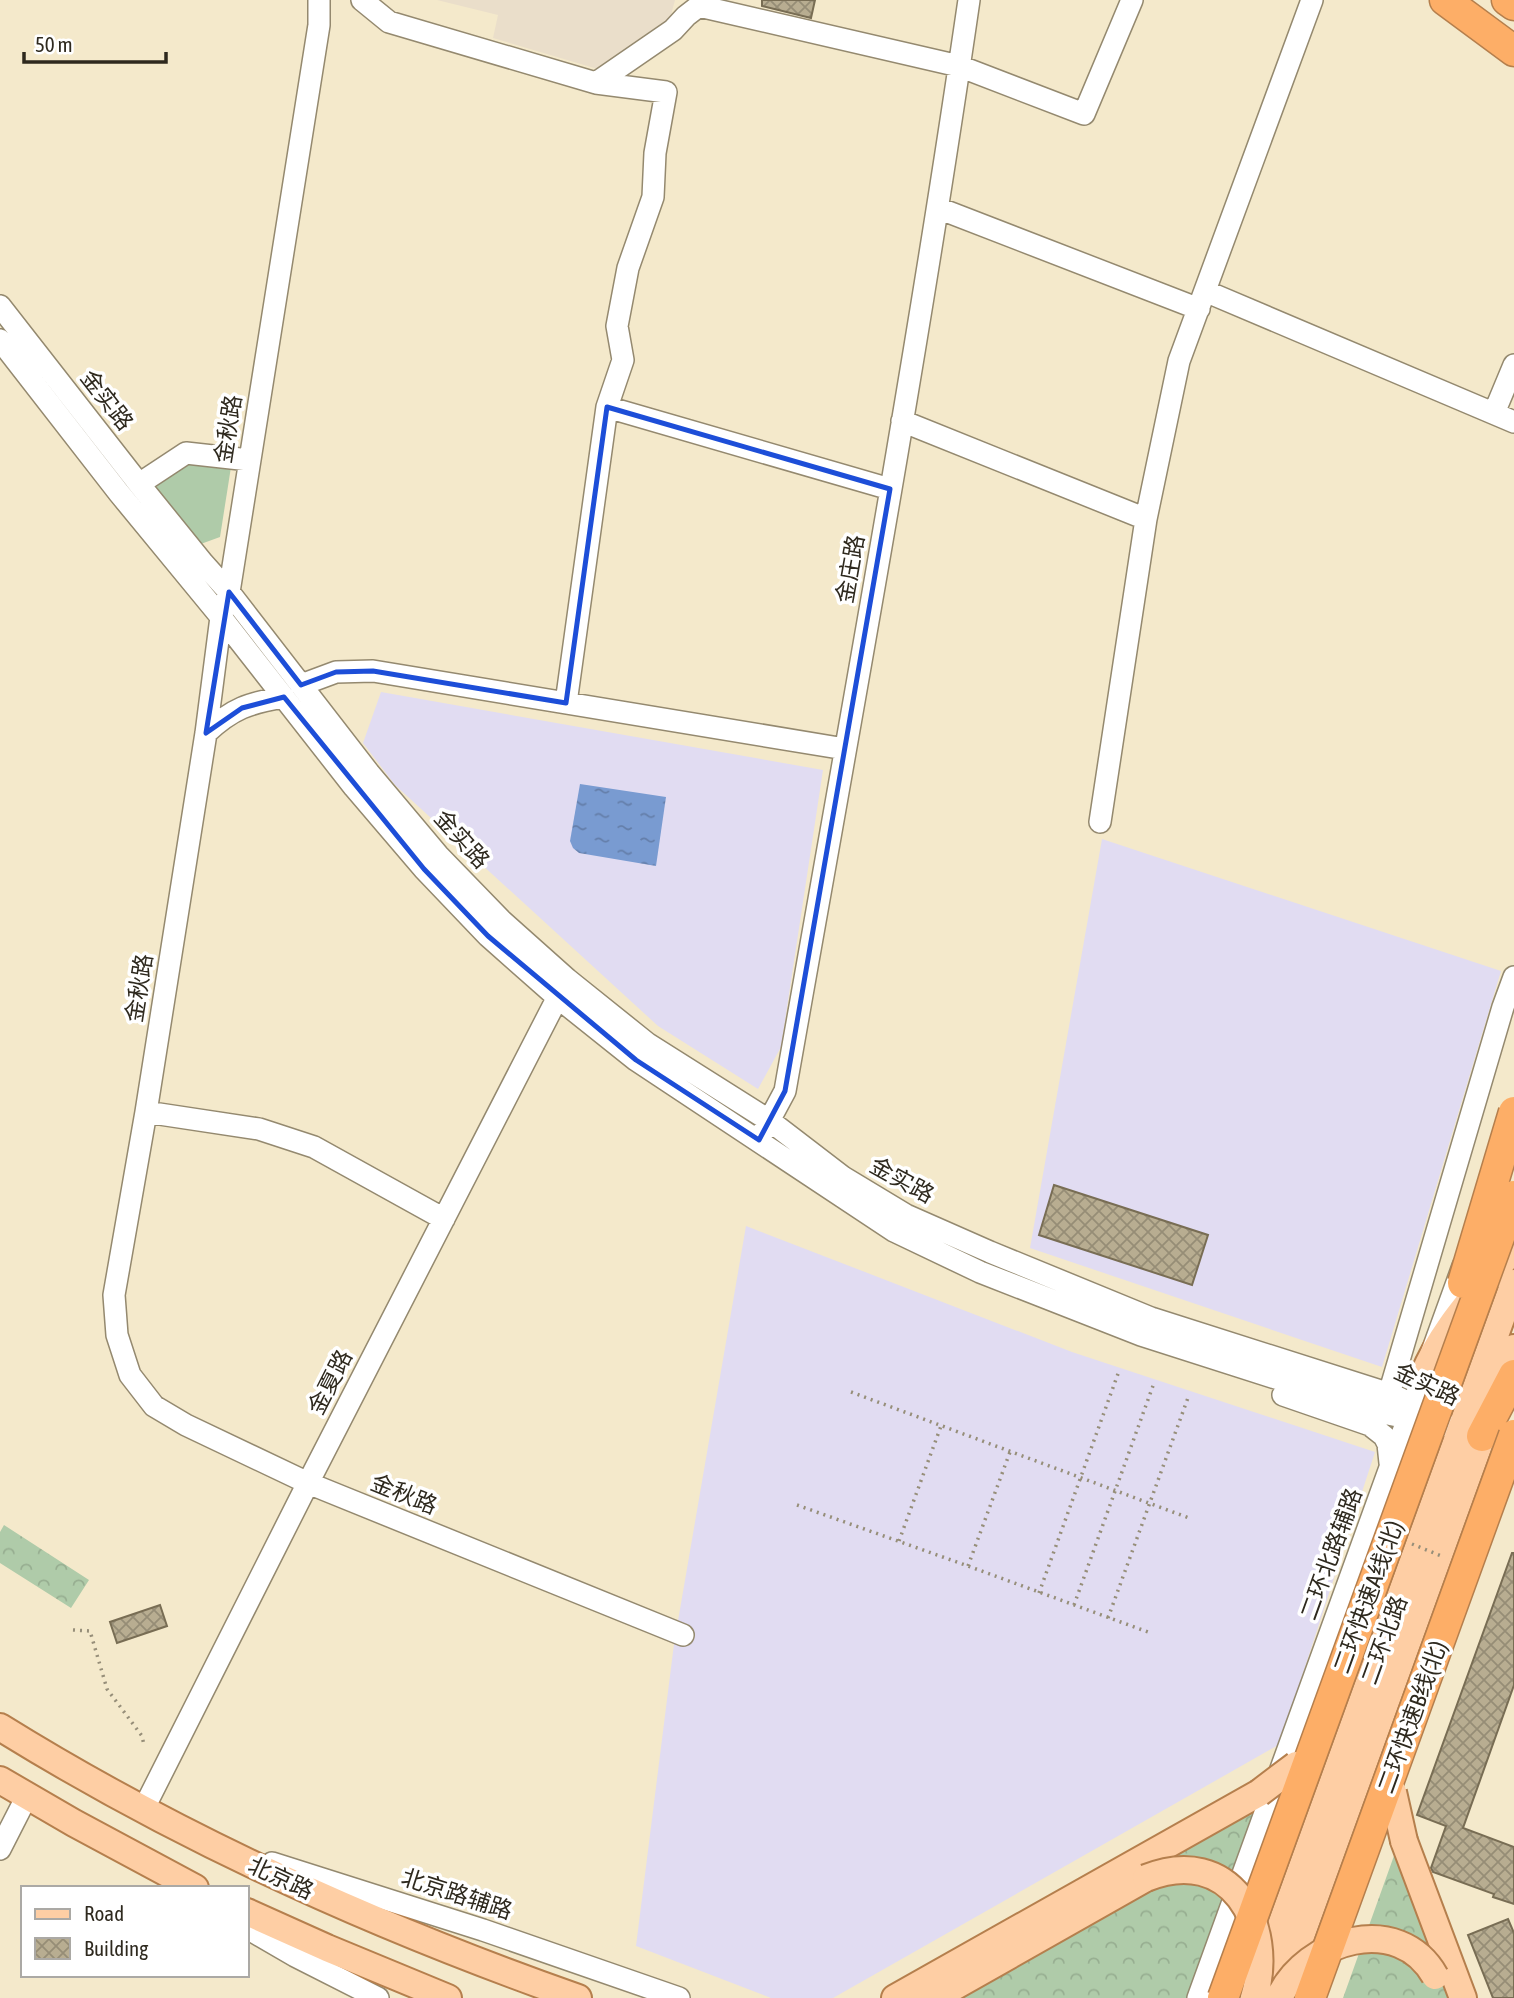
<svg xmlns="http://www.w3.org/2000/svg" width="1514" height="1998" font-family="'Asap Condensed','Noto Sans SC',sans-serif">
	<style>
		.commercial { fill: #e1dcf2 }
		.education { fill: #eadeca }
		.grass { fill: #afcba9 }
		.forest { fill: url(#forest-crowns) }
		.water { fill: url(#water-ripples) }
		.building { fill: url(#building-cross-hatch); stroke: #786d54; stroke-width: 2 }
		.lines { fill: none; stroke-linecap: round; stroke-linejoin: round }
		.minor-casing { stroke: #94896f; stroke-width: 24 }
		.major-casing { stroke: #b57f4d; stroke-width: 30 }
		.highway-casing { stroke: #b57f4d; stroke-width: 33 }
		.path { stroke: #968e79; stroke-width: 3.5; stroke-dasharray: 2 5; stroke-linecap: butt }
		.minor { stroke: #fff; stroke-width: 21 }
		.major { stroke: #fecea4; stroke-width: 26 }
		.highway { stroke: #fdae67; stroke-width: 30 }
		.major-bridge-casing { stroke: #b57f4d; stroke-width: 30; stroke-linecap: butt }
		.highway-bridge-casing { stroke: #b57f4d; stroke-width: 33; stroke-linecap: butt }
		.path-bridge { stroke: #968e79; stroke-width: 3.5; stroke-dasharray: 2 5; stroke-linecap: butt }
		.major-bridge { stroke: #fecea4; stroke-width: 26 }
		.highway-bridge { stroke: #fdae67; stroke-width: 30 }
		.marked { fill: none; stroke: #1d4ed8; stroke-width: 5; stroke-linejoin: round }
		.labels { text-anchor: middle; stroke-width: 7; stroke-linejoin: round; paint-order: stroke }
		.street-label { font-size: 23px; fill: #2e291e; stroke: #fff }
	</style>
	<defs>
		<pattern id="forest-crowns" width="20" height="18" patternUnits="userSpaceOnUse" patternTransform="scale(1.75)"><rect width="20" height="18" fill="#afcba9"/><path d="M2 6a3 3 0 1 1 6 0M12 15a3 3 0 1 1 6 0" fill="none" stroke="#97ae91"/></pattern>
		<pattern id="water-ripples" width="26" height="14" patternUnits="userSpaceOnUse" patternTransform="scale(1.75)"><rect width="26" height="14" fill="#799bd1"/><path d="M2 4q2-2 4 0t4 0M15 11q2-2 4 0t4 0" fill="none" stroke="#647ea9"/></pattern>
		<pattern id="building-cross-hatch" width="8" height="8" patternUnits="userSpaceOnUse" patternTransform="scale(1.75)"><rect width="8" height="8" fill="#b8ad91"/><path d="M0 0l8 8M0 8l8-8" fill="none" stroke="#968d76"/></pattern>
	</defs>
	<rect width="100%" height="100%" fill="#f4e9cb"/>
	<!-- commercial -->
	<path class="commercial" d="M 381,692 L 823,770 L 781,1047 L 758,1089 L 658,1026 L 395,785 L 363,743 Z
		M 1102,839 L 1501,971 L 1382,1367 L 1030,1248 Z
		M 746,1226 L 1072,1352 L 1375,1452 L 1280,1744 L 833,1998 L 771,1998 L 636,1946 L 674,1644 Z"/>
	<!-- education -->
	<path class="education" d="M 437,0 L 675,0 L 668,26 L 601,70 L 493,38 L 498,15 Z"/>
	<!-- grass -->
	<path class="grass" d="M 191,460 L 231,467 L 220,537 L 198,545 L 155,487 Z"/>
	<!-- forest -->
	<path class="forest" d="M 4,1525 L 89,1580 L 71,1608 L 0,1563 L 0,1532 Z
		M 1259,1808 L 1189,1998 L 946,1998 L 1172,1852 Z
		M 1395,1853 L 1450,1998 L 1343,1998 Z"/>
	<!-- water -->
	<path class="water" d="M 580,784 L 666,797 L 656,866 L 579,853 L 573,848 L 570,841 Z"/>
	<!-- building -->
	<path class="building" d="M 762,0 L 815,0 L 811,18 L 762,6 Z
		M 1054,1185 L 1208,1235 L 1192,1285 L 1039,1235 Z
		M 1512,1553 L 1514,1553 L 1514,1685 L 1463,1828 L 1514,1847 L 1514,1904 L 1493,1897 L 1494,1894 L 1433,1872 L 1431,1868 L 1446,1826 L 1417,1815 Z
		M 160,1605 L 167,1626 L 117,1643 L 110,1622 Z
		M 1508,1919 L 1514,1933 L 1514,1998 L 1493,1998 L 1468,1935 Z"/>
	<g class="lines">
		<defs>
			<path id="minor" d="M 319,0 L 319,25 L 229,592 L 221,617 L 206,733 L 146,1112 L 114,1295 L 117,1335 L 130,1375 L 154,1406 L 186,1425 L 308,1483 L 683,1635
				M 362,0 L 389,22 L 596,83 L 673,30 L 686,16 L 699,6 L 959,66 L 1084,114 L 1132,0
				M 938,208 L 1199,309
				M 1205,291 L 1514,422
				M 0,306 L 139,484 L 203,563 L 229,592 L 369,773 L 438,855 L 502,921 L 567,979 L 648,1044 L 770,1121 L 843,1177 L 906,1215 L 990,1252 L 1151,1318 L 1393,1395 L 1431,1414
				M 0,340 L 119,493 L 221,617 L 354,787 L 424,869 L 488,936 L 557,997 L 636,1060 L 894,1231 L 980,1272 L 1141,1335 L 1388,1414 L 1461,1429 L 1475,1434
				M 607,407 L 890,489
				M 1494,413 L 1514,365
				M 902,421 L 1146,519
				M 139,484 L 186,453 L 249,460
				M 301,685 L 336,672 L 373,671 L 845,749
				M 566,703 L 607,407 L 623,360 L 617,326 L 628,268 L 653,197 L 655,153 L 666,92 L 596,83
				M 206,733 C 233,708 249,703 284,697
				M 1100,822 L 1146,519 L 1179,361 L 1312,0
				M 146,1112 L 259,1129 L 314,1147 L 444,1219
				M 763,1132 L 785,1091 C 849,728 916,365 969,0
				M 1389,1394 L 1503,1007 L 1514,977
				M 1283,1395 L 1370,1425 L 1384,1436 L 1388,1444 L 1390,1463
				M 143,1810 L 308,1483 L 563,987
				M 0,1849 L 27,1796
				M 272,1863 L 483,1930 L 679,1998
				M 247,1928 L 295,1956 L 378,1998
				M 1198,1998 L 1463,1266"/>
			<path id="major" d="M 1423,1376 C 1443,1326 1481,1290 1514,1247
				M 0,1727 C 182,1840 376,1927 578,1998
				M 0,1780 L 74,1823 L 195,1888
				M 1404,1841 L 1463,1998
				M 247,1912 L 327,1948 L 448,1998
				M 1260,1983 L 1514,1283
				M 1281,1991 L 1514,1348
				M 895,1998 L 1259,1793
				M 934,1998 L 1146,1878"/>
			<path id="highway" d="M 1445,0 L 1514,51
				M 1507,0 L 1514,5
				M 1482,1436 L 1514,1375"/>
		</defs>
		<!-- minor casing -->
		<use href="#minor" class="minor-casing"/>
		<!-- major casing -->
		<use href="#major" class="major-casing"/>
		<!-- highway casing -->
		<use href="#highway" class="highway-casing"/>
		<!-- path -->
		<path class="path" d="M 851,1392 L 1189,1518
			M 797,1505 L 968,1566 L 1148,1632
			M 899,1541 L 941,1426
			M 968,1566 L 1010,1452
			M 1039,1593 L 1119,1371
			M 1074,1605 L 1154,1383
			M 1108,1618 L 1189,1395
			M 73,1630 L 90,1631 L 107,1689 L 142,1736 L 144,1745"/>
		<!-- minor -->
		<use href="#minor" class="minor"/>
		<!-- major -->
		<use href="#major" class="major"/>
		<!-- highway -->
		<use href="#highway" class="highway"/>
		<defs>
			<path id="major-bridge" d="M 1393,1792 L 1404,1841
				M 1259,1793 L 1296,1765
				M 1146,1878 C 1230,1844 1276,1924 1254,1998
				M 1279,1998 C 1306,1939 1399,1912 1435,1976"/>
			<path id="highway-bridge" d="M 1463,1283 L 1514,1112
				M 1223,1998 L 1514,1196
				M 1310,1998 L 1514,1435"/>
		</defs>
		<!-- major-bridge casing -->
		<use href="#major-bridge" class="major-bridge-casing"/>
		<!-- highway-bridge casing -->
		<use href="#highway-bridge" class="highway-bridge-casing"/>
		<!-- path-bridge -->
		<path class="path-bridge" d="M 1412,1544 L 1444,1557"/>
		<!-- major-bridge -->
		<use href="#major-bridge" class="major-bridge"/>
		<!-- highway-bridge -->
		<use href="#highway-bridge" class="highway-bridge"/>
	</g>
	<!-- marked area -->
	<path class="marked" d="M 607,407 L 890,489 L 785,1091 L 759,1140 L 636,1060 L 488,936 L 424,869 L 284,697 L 242,708 L 206,733 L 229,592 L 301,685 L 336,672 L 373,671 L 566,703 Z"/>
	<g class="labels">
		<!-- street labels -->
		<g class="street-label">
			<text transform="translate(107 400) rotate(52)" y="8">金实路</text>
			<text transform="translate(228 429) rotate(-81)" y="8">金秋路</text>
			<text transform="translate(850 569) rotate(-80)" y="8">金庄路</text>
			<text transform="translate(462 839) rotate(48)" y="8">金实路</text>
			<text transform="translate(139 988) rotate(-81)" y="8">金秋路</text>
			<text transform="translate(902 1180) rotate(29)" y="8">金实路</text>
			<text transform="translate(330 1382) rotate(-63)" y="8">金夏路</text>
			<text transform="translate(1427 1384) rotate(25)" y="8">金实路</text>
			<text transform="translate(404 1494) rotate(22)" y="8">金秋路</text>
			<text transform="translate(1331 1554) rotate(-70)" y="8">二环北路辅路</text>
			<text transform="translate(1368 1597) rotate(-70)" y="8">二环快速A线(北)</text>
			<text transform="translate(1384 1640) rotate(-70)" y="8">二环北路</text>
			<text transform="translate(1412 1717) rotate(-70)" y="8">二环快速B线(北)</text>
			<text transform="translate(281 1878) rotate(25)" y="8">北京路</text>
			<text transform="translate(457 1894) rotate(18)" y="8">北京路辅路</text>
		</g>
	</g>
	<!-- legend -->
	<rect x="21" y="1886" width="228" height="91" fill="#ffffff" stroke="#aba9a5" stroke-width="2"/>
	<rect x="35" y="1909" width="35" height="10" fill="#fecea4" stroke="#aba9a5" stroke-width="2"/>
	<text x="84" y="1921" font-size="21" fill="#2e291e">Road</text>
	<rect x="35" y="1938" width="35" height="21" fill="url(#building-cross-hatch)" stroke="#aba9a5" stroke-width="2"/>
	<text x="84" y="1956" font-size="21" fill="#2e291e">Building</text>
	<!-- scale -->
	<path d="M24 52v10h142v-10" fill="none" stroke="#2e291e" stroke-width="3.5"/>
	<text x="35" y="52" font-size="21" fill="#2e291e" stroke="#ffffff" stroke-width="5" paint-order="stroke">50 m</text>
</svg>
